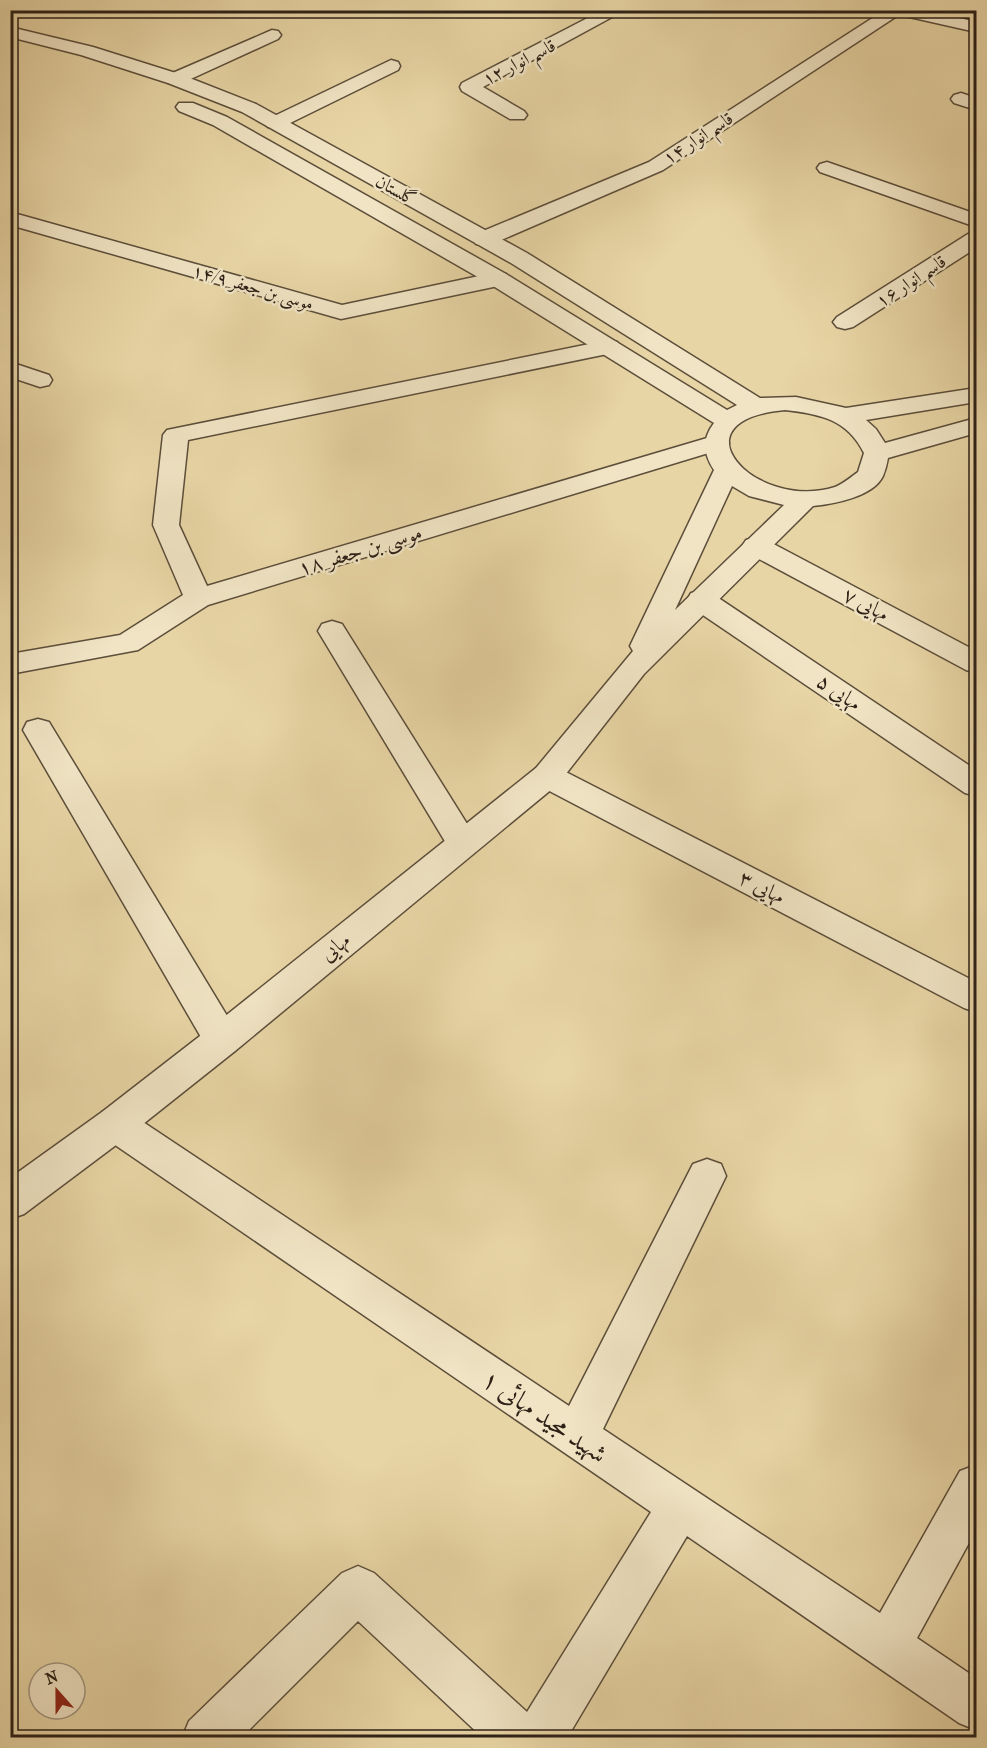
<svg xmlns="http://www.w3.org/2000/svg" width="987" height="1748" font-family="'IM FELL French Canon',Amiri,serif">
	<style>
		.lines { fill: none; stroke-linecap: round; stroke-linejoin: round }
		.minor-casing { stroke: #5c4e3b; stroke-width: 3 }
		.tertiary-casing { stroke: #5c4e3b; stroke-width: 3 }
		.minor { fill: #f0e4c4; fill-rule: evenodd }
		.tertiary { fill: #f0e4c4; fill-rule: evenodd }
		.labels { text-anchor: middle; stroke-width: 5; stroke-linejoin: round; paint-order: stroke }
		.far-street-label { font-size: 18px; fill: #2d2118; stroke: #f0e4c4 }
		.street-label { font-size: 21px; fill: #2d2118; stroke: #f0e4c4 }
		.near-street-label { font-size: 26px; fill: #2d2118; stroke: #f0e4c4 }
	</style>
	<rect width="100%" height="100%" fill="#e8d5a5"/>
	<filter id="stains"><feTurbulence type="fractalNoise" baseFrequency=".00333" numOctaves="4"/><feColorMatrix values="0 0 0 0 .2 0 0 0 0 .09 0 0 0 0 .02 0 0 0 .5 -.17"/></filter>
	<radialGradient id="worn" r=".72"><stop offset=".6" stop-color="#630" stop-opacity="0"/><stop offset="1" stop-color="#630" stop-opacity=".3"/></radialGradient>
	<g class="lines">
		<defs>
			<path id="minor" d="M 603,10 L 625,10 L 483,87 L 524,111 L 527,115 L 524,119 L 510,119 L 462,91 L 460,87 L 462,83 Z
				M 885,10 L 906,10 L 663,170 L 492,244 L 484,245 L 476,244 L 473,239 L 476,234 L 649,162 Z
				M 272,30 L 278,31 L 281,35 L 278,39 L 182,83 L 168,83 L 166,79 L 168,75 Z
				M 391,60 L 398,62 L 400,66 L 398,70 L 282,127 L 268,127 L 265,123 L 268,119 Z
				M 961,93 L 976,98 L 976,110 L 954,103 L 951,99 L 954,95 Z
				M 827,162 L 976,214 L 976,227 L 820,172 L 817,168 L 820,164 Z
				M 10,212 L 342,305 L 498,272 L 506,274 L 509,279 L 506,284 L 498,286 L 341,319 L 10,225 Z
				M 976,233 L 976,248 L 853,327 L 845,329 L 837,327 L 833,322 L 837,317 L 968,234 Z
				M 609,340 L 617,342 L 621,347 L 617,352 L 188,440 L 179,525 L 207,586 L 707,438 L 716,435 L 725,438 L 729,443 L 725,448 L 208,605 L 138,650 L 10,674 L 10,654 L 120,635 L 183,595 L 153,525 L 163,435 L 167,430 Z
				M 10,362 L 49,375 L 52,380 L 49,385 L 40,387 L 10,377 Z
				M 756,537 L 766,540 L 976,651 L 976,673 L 966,670 L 746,552 L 742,546 L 746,540 Z
				M 701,591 L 711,593 L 976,770 L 976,796 L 965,793 L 691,607 L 687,600 L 691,593 Z
				M 332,621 L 342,624 L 474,835 L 479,844 L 474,853 L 463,856 L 452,853 L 318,631 L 322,624 Z
				M 38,719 L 49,722 L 235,1029 L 240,1040 L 235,1051 L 222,1055 L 209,1051 L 23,730 L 27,722 Z
				M 547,765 L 558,768 L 976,982 L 976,1012 L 964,1008 L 536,784 L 531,776 L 536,768 Z
				M 115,1107 L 128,1112 L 569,1406 L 693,1164 L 707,1159 L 721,1164 L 726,1176 L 603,1429 L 880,1613 L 960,1471 L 976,1465 L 976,1530 L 917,1638 L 976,1678 L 976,1730 L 959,1723 L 687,1536 L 567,1738 L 483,1738 L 358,1621 L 241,1738 L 182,1738 L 189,1721 L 342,1573 L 358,1566 L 374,1573 L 527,1712 L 651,1512 L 102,1136 L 96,1124 L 102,1112 Z"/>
			<path id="tertiary" d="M 894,10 L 927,10 L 976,22 L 976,32 L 896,14 Z
				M 10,27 L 93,47 L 182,75 L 256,104 L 527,253 L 760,398 L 796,397 L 846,408 L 976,388 L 976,402 L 866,420 L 876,429 L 885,443 L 976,418 L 976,433 L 888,458 C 887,464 885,471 883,476 C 873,497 833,504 813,506 L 644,674 L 558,784 L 235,1051 L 128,1136 L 24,1214 L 10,1219 L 10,1178 L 102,1112 L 209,1029 L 536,768 L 633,651 L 630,646 L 714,470 C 703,453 702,439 714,423 L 490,284 L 213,125 L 179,111 L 176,107 L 179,103 L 193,103 L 227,117 L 506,274 L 727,410 L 737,405 L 511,263 L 242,112 L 168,83 L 81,55 L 10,37 ZM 785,410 C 820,414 847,419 864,453 L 858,472 C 851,477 843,484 835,487 C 755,512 670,420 785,410 ZM 732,486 L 749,496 L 784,505 L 675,610 Z"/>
		</defs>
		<!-- minor casing -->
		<use href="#minor" class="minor-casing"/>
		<!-- tertiary casing -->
		<use href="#tertiary" class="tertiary-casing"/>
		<!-- minor -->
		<use href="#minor" class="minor"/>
		<!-- tertiary -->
		<use href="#tertiary" class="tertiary"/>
	</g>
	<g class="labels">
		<!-- far-street labels -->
		<g class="far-street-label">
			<text transform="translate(519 62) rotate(-27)" y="6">قاسم انوار ۱۲</text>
			<text transform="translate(698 138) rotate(-33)" y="6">قاسم انوار ۱۴</text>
			<text transform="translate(396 190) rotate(29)" y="6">گلستان</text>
			<text transform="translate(911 281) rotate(-33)" y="6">قاسم انوار ۱۶</text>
			<text transform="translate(253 287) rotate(16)" y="6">موسی بن جعفر ۱۴/۹</text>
		</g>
		<!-- street labels -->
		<g class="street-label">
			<text transform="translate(360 550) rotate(-17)" y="7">موسی بن جعفر ۱۸</text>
			<text transform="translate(866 604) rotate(28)" y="7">مهایی ۷</text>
			<text transform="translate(839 692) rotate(34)" y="7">مهایی ۵</text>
			<text transform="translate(762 887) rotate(27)" y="7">مهایی ۳</text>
			<text transform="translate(335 947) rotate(-39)" y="7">مهایی</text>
		</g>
		<!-- near-street labels -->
		<g class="near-street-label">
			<text transform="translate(545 1416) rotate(34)" y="9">شهید مجید مهائی ۱</text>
		</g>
	</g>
	<!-- margin -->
	<rect width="987" height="1748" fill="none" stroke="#e8d5a5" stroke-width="36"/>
	<rect x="12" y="12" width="963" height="1724" fill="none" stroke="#2d2118" stroke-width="3"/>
	<rect x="18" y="18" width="951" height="1712" fill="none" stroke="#2d2118" stroke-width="1.5"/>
	<!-- north arrow -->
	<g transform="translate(57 1691) rotate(339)"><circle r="28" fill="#f0e4c4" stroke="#a2967f" stroke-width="1.5"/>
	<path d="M0-4.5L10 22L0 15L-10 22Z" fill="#8f2418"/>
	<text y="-9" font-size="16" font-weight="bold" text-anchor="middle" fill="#2d2118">N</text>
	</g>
	<rect width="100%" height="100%" filter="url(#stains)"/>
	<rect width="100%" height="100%" fill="url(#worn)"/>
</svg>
